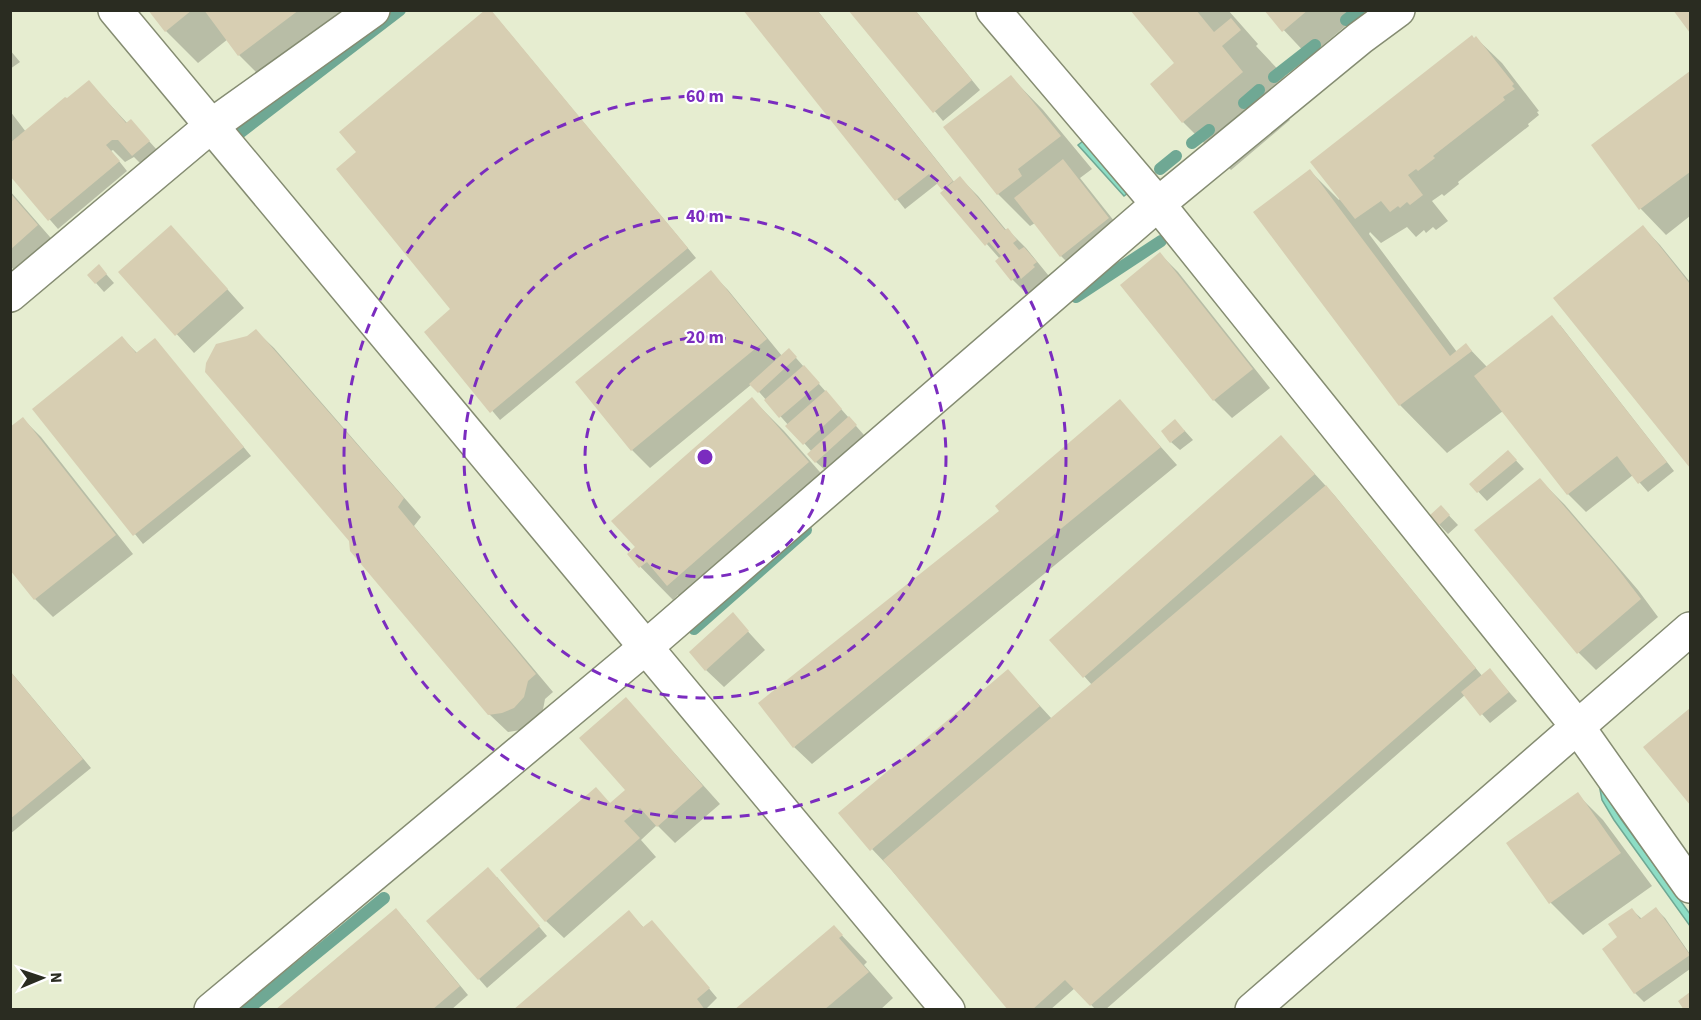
<svg xmlns="http://www.w3.org/2000/svg" width="1701" height="1020" font-family="'Source Sans 3',sans-serif">
	<style>
		.water { fill: #8dddc5; stroke: #6fa894; stroke-width: 1.5 }
		.shadow { fill: #0003 }
		.lines { fill: none; stroke-linecap: round; stroke-linejoin: round }
		.stream { stroke: #6fa894; stroke-width: 12 }
		.building { fill: #d7ceb2 }
		.street-casing { stroke: #858c72; stroke-width: 36 }
		.secondary-casing { stroke: #858c72; stroke-width: 36 }
		.street { stroke: #fff; stroke-width: 33 }
		.secondary { stroke: #fff; stroke-width: 33 }
		.ring { fill: none; stroke: #7b2cbf; stroke-width: 3; stroke-dasharray: 10 8 }
		.centre { fill: #7b2cbf; stroke: #fff; stroke-width: 3 }
		.ring-label { font-size: 18px; text-anchor: middle; font-weight: bold; fill: #7b2cbf; stroke: #fff; stroke-width: 4.5; stroke-linejoin: round; paint-order: stroke }
	</style>
	<rect width="100%" height="100%" fill="#e6edd0"/>
	<!-- water -->
	<path class="water" d="M 1087,138 L 1132,190 L 1124,196 L 1078,145 Z
		M 1599,784 L 1621,819 L 1690,914 L 1690,926 L 1614,820 L 1602,800 Z"/>
	<!-- shadow -->
	<path class="shadow" d="M 150,10 L 373,10 L 271,87 L 239,55 L 228,39 L 198,63 L 166,31 Z
		M 745,10 L 817,10 L 955,183 L 960,178 L 978,196 L 1007,231 L 1008,230 L 1026,248 L 1053,281 L 1030,297 L 1013,280 L 1000,259 L 942,193 L 945,191 L 938,183 L 905,209 Z
		M 850,10 L 915,10 L 980,90 L 943,121 Z
		M 1132,10 L 1228,10 L 1258,44 L 1256,46 L 1287,79 L 1268,95 L 1290,120 L 1231,170 L 1183,122 L 1152,84 L 1176,63 Z
		M 1265,10 L 1397,10 L 1369,32 L 1349,23 L 1309,57 Z
		M 497,18 L 696,258 L 500,420 L 426,332 L 452,309 Z
		M 1476,38 L 1502,63 L 1539,111 L 1537,112 L 1539,115 L 1528,124 L 1529,126 L 1458,182 L 1459,184 L 1444,196 L 1442,194 L 1432,201 L 1448,221 L 1436,230 L 1433,227 L 1426,233 L 1424,230 L 1416,237 L 1407,227 L 1381,243 L 1370,232 L 1369,234 L 1457,352 L 1466,345 L 1487,367 L 1560,325 L 1674,471 L 1648,492 L 1633,475 L 1586,512 L 1568,494 L 1503,411 L 1447,453 L 1400,405 L 1310,171 L 1339,200 Z
		M 10,50 L 20,62 L 10,69 Z
		M 1690,73 L 1690,216 L 1666,235 L 1641,209 L 1593,145 Z
		M 1011,77 L 1043,110 L 1092,169 L 1080,178 L 1126,236 L 1079,274 L 1061,256 L 1035,223 L 1030,226 L 998,194 Z
		M 89,82 L 128,124 L 131,121 L 166,160 L 150,173 L 134,157 L 125,162 L 113,150 L 111,151 L 127,171 L 58,229 L 10,174 L 10,111 L 26,132 Z
		M 10,191 L 63,252 L 28,283 L 10,266 Z
		M 1643,227 L 1660,245 L 1690,282 L 1690,465 L 1555,298 Z
		M 188,245 L 244,308 L 194,353 L 120,272 Z
		M 1160,254 L 1178,272 L 1270,388 L 1232,418 L 1214,400 L 1122,285 Z
		M 99,266 L 114,283 L 104,292 L 96,283 Z
		M 710,272 L 728,290 L 782,356 L 789,350 L 864,435 L 825,470 L 816,462 L 812,452 L 752,384 L 650,468 L 632,450 L 577,382 Z
		M 256,331 L 274,348 L 421,517 L 414,526 L 553,692 L 545,699 L 542,715 L 521,730 L 508,732 L 489,714 L 350,541 L 247,338 Z
		M 122,338 L 138,354 L 155,340 L 251,456 L 143,544 L 34,409 Z
		M 752,399 L 784,431 L 840,495 L 700,617 L 678,595 L 673,600 L 629,555 Z
		M 1120,401 L 1177,465 L 812,764 L 794,747 L 1001,511 Z
		M 23,419 L 41,437 L 133,554 L 53,617 L 35,599 L 10,568 Z
		M 1184,430 L 1193,440 L 1180,450 L 1171,442 Z
		M 1281,437 L 1335,496 L 1483,677 L 1490,670 L 1517,701 L 1490,723 L 1465,695 L 1105,1010 L 1096,1010 L 1075,988 L 1050,1010 L 1010,1010 L 889,867 L 872,849 L 1008,671 L 1052,719 L 1092,685 L 1052,640 Z
		M 1508,452 L 1524,469 L 1487,501 L 1471,484 Z
		M 1540,480 L 1565,505 L 1638,590 L 1658,617 L 1596,670 L 1579,653 L 1551,618 Z
		M 1441,507 L 1458,525 L 1448,534 L 1431,516 Z
		M 732,614 L 765,650 L 724,687 L 706,670 Z
		M 10,671 L 91,768 L 10,834 Z
		M 626,699 L 720,804 L 675,843 L 657,825 L 641,840 L 656,857 L 564,938 L 546,921 L 611,804 L 627,790 Z
		M 1690,710 L 1690,803 L 1645,747 Z
		M 1577,794 L 1603,820 L 1652,886 L 1583,935 L 1551,903 L 1508,843 Z
		M 497,877 L 547,936 L 487,988 L 428,921 Z
		M 1656,909 L 1665,918 L 1690,954 L 1690,969 L 1644,1002 L 1635,993 L 1605,949 L 1619,938 L 1632,910 L 1642,919 Z
		M 629,912 L 644,928 L 660,930 L 717,998 L 705,1010 L 515,1010 Z
		M 405,919 L 468,995 L 451,1010 L 277,1010 Z
		M 834,927 L 867,962 L 864,965 L 893,998 L 880,1010 L 736,1010 Z"/>
	<g class="lines">
		<!-- stream -->
		<path class="stream" d="M 1346,20 L 1359,10
			M 1274,77 L 1315,45
			M 1244,103 L 1259,90
			M 241,132 L 400,10
			M 1192,143 L 1209,130
			M 1160,169 L 1176,156
			M 1076,297 L 1161,241
			M 694,629 L 806,530
			M 247,1010 L 384,898"/>
	</g>
	<!-- building -->
	<path class="building" d="M 148,10 L 192,10 L 165,32 Z
		M 204,10 L 299,10 L 238,56 Z
		M 485,10 L 491,10 L 688,248 L 490,413 L 424,332 L 450,309 L 336,169 L 356,152 L 339,132 Z
		M 743,10 L 817,10 L 953,181 L 942,190 L 929,174 L 895,201 Z
		M 848,10 L 915,10 L 972,80 L 933,113 Z
		M 1130,10 L 1196,10 L 1214,32 L 1231,18 L 1241,30 L 1222,46 L 1243,72 L 1182,123 L 1150,84 L 1174,63 Z
		M 1264,10 L 1308,10 L 1282,32 Z
		M 1673,10 L 1690,10 L 1690,33 Z
		M 1472,35 L 1474,38 L 1476,36 L 1514,84 L 1512,86 L 1515,89 L 1503,97 L 1505,100 L 1433,156 L 1435,158 L 1418,171 L 1416,169 L 1408,175 L 1423,195 L 1410,205 L 1407,202 L 1400,208 L 1398,206 L 1390,212 L 1381,201 L 1355,219 L 1310,162 Z
		M 1690,71 L 1690,172 L 1639,210 L 1591,145 Z
		M 1011,75 L 1061,136 L 1018,169 L 1022,176 L 997,195 L 943,127 Z
		M 89,80 L 126,123 L 131,119 L 150,141 L 132,156 L 118,140 L 112,140 L 106,145 L 120,161 L 48,221 L 10,176 L 10,143 L 65,97 L 67,98 Z
		M 1063,159 L 1109,218 L 1060,257 L 1014,198 Z
		M 1310,169 L 1450,356 L 1466,343 L 1472,351 L 1399,406 L 1253,212 Z
		M 960,176 L 1005,230 L 1008,228 L 1017,240 L 1013,243 L 1019,250 L 1024,247 L 1037,262 L 1033,265 L 1035,267 L 1021,279 L 1019,275 L 1011,281 L 995,261 L 1001,256 L 989,242 L 985,246 L 940,193 Z
		M 10,193 L 38,225 L 10,250 Z
		M 171,225 L 228,289 L 175,336 L 118,272 Z
		M 1643,225 L 1690,284 L 1690,468 L 1553,298 Z
		M 1160,252 L 1253,369 L 1213,401 L 1120,285 Z
		M 99,264 L 107,274 L 95,284 L 87,275 Z
		M 711,270 L 767,339 L 631,451 L 575,382 Z
		M 1552,315 L 1667,462 L 1638,484 L 1617,456 L 1567,495 L 1474,376 Z
		M 256,329 L 404,498 L 398,507 L 536,674 L 528,681 L 524,697 L 514,708 L 502,713 L 488,715 L 350,551 L 349,541 L 205,372 L 206,363 L 216,344 L 247,336 Z
		M 122,336 L 136,353 L 155,338 L 244,447 L 133,536 L 32,409 Z
		M 789,348 L 797,357 L 758,393 L 749,384 Z
		M 804,365 L 820,383 L 779,418 L 764,400 Z
		M 826,390 L 842,409 L 803,445 L 785,426 Z
		M 752,397 L 809,462 L 667,586 L 647,562 L 639,568 L 627,554 L 635,547 L 611,521 Z
		M 1120,399 L 1161,447 L 793,748 L 758,703 L 999,511 L 995,506 Z
		M 849,416 L 857,425 L 815,463 L 807,454 Z
		M 23,417 L 116,535 L 34,600 L 10,570 L 10,427 Z
		M 1175,419 L 1185,431 L 1170,443 L 1161,431 Z
		M 1281,435 L 1315,474 L 1083,678 L 1049,640 Z
		M 1508,450 L 1517,460 L 1477,493 L 1469,484 Z
		M 1540,478 L 1614,564 L 1641,599 L 1577,654 L 1474,530 Z
		M 1326,485 L 1476,668 L 1090,1006 L 1065,980 L 1032,1010 L 1008,1010 L 883,860 Z
		M 1441,505 L 1450,515 L 1438,526 L 1429,516 Z
		M 733,612 L 749,631 L 705,671 L 689,652 Z
		M 1490,668 L 1509,692 L 1480,716 L 1461,692 Z
		M 1008,669 L 1040,706 L 870,851 L 838,813 Z
		M 10,671 L 83,759 L 10,819 Z
		M 626,697 L 703,786 L 657,827 L 640,808 L 624,821 L 640,838 L 545,922 L 500,870 L 596,787 L 610,803 L 625,790 L 579,738 Z
		M 1690,708 L 1690,805 L 1643,747 Z
		M 1578,792 L 1621,853 L 1549,904 L 1506,843 Z
		M 488,867 L 540,926 L 478,980 L 426,921 Z
		M 1656,907 L 1690,955 L 1634,994 L 1602,949 L 1617,937 L 1608,924 L 1632,908 L 1640,919 Z
		M 396,908 L 460,986 L 432,1010 L 275,1010 Z
		M 629,910 L 643,927 L 652,920 L 710,988 L 697,999 L 705,1010 L 513,1010 Z
		M 834,925 L 843,935 L 839,938 L 869,972 L 824,1010 L 734,1010 Z
		M 1690,992 L 1690,1010 L 1684,1010 L 1678,1001 Z"/>
	<g class="lines">
		<defs>
			<path id="street" d="M 993,10 L 1158,204 L 1577,726 L 1690,886
				M 211,126 L 373,10
				M 211,1010 L 646,647 L 1158,204 L 1360,38 L 1398,10"/>
			<path id="secondary" d="M 115,10 L 948,1010
				M 10,295 L 211,126
				M 1252,1010 L 1690,629"/>
		</defs>
		<!-- street casing -->
		<use href="#street" class="street-casing"/>
		<!-- secondary casing -->
		<use href="#secondary" class="secondary-casing"/>
		<!-- street -->
		<use href="#street" class="street"/>
		<!-- secondary -->
		<use href="#secondary" class="secondary"/>
	</g>
	<!-- distance rings -->
	<g class="ring">
		<circle cx="705" cy="457" r="120"/>
		<circle cx="705" cy="457" r="241"/>
		<circle cx="705" cy="457" r="361"/>
	</g>
	<circle cx="705" cy="457" r="9" class="centre"/>
	<g class="ring-label">
		<text x="705" y="102">60 m</text>
		<text x="705" y="222">40 m</text>
		<text x="705" y="343">20 m</text>
	</g>
	<!-- border -->
	<rect width="1701" height="1020" fill="none" stroke="#2a2c21" stroke-width="24"/>
	<!-- north arrow -->
	<g transform="translate(42 978) rotate(88)" stroke="#ffffff" stroke-width="4.5" paint-order="stroke">
	<path d="M0-4.5L10 22L0 15L-10 22Z" fill="#2a2c21"/>
	<text y="-9" font-size="16" font-weight="bold" text-anchor="middle" fill="#2a2c21">N</text>
	</g>
</svg>
